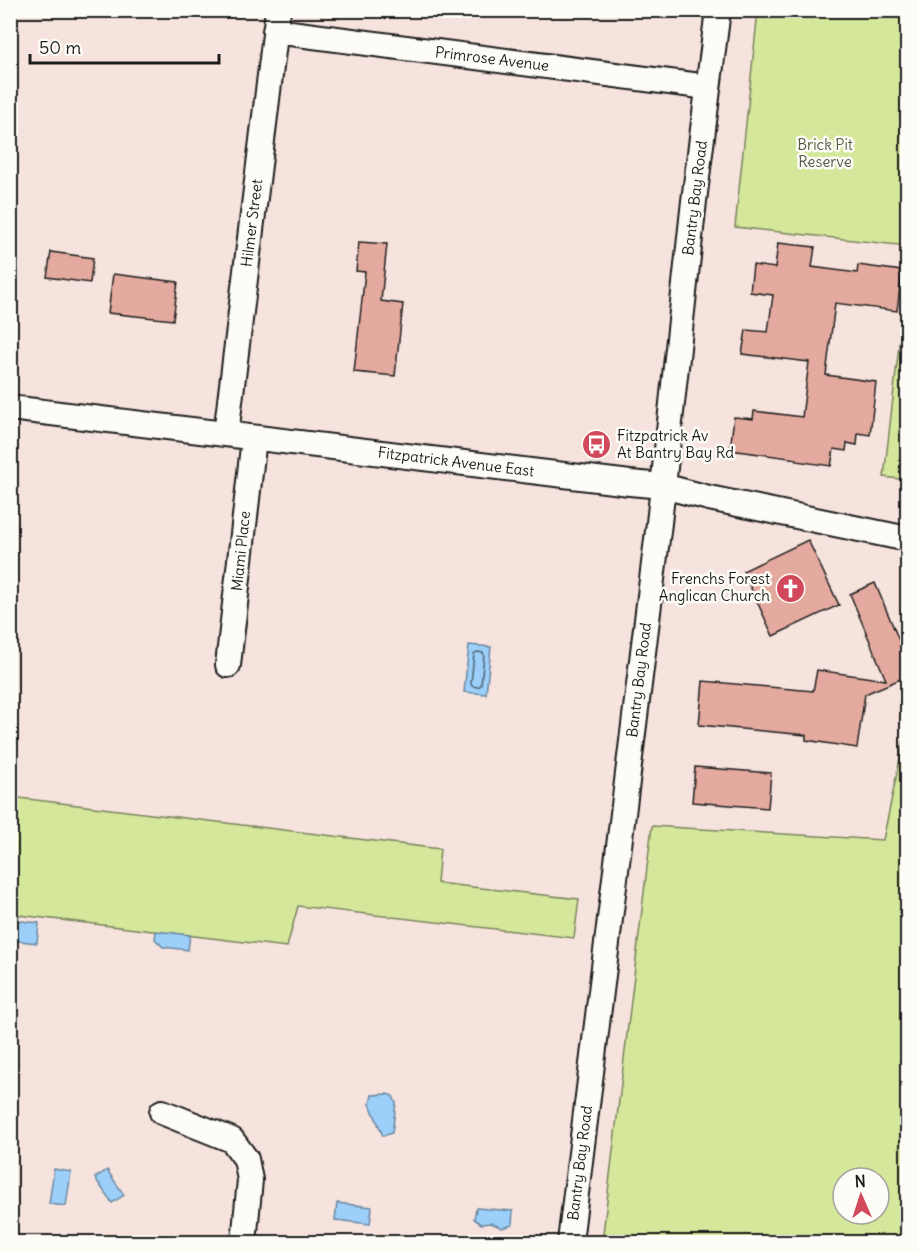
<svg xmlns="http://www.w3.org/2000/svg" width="918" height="1253" font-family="Delius,sans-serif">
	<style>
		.green { fill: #d4e79b; stroke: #78825c; stroke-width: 1.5; fill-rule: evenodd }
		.water { fill: #9ccff9; stroke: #6987a1; stroke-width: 1.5 }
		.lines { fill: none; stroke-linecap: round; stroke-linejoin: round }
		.shore { stroke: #4f6474; stroke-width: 1.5 }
		.building { fill: #e4aa9f; stroke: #1c1c1c; stroke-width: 1.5 }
		.street-casing { stroke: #1c1c1c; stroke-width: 28 }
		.street { stroke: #fdfcf7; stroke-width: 24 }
		.labels { text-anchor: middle; stroke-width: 5; stroke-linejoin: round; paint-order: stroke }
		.street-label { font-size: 15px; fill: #1c1c1c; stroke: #fdfcf7 }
		.park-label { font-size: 15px; fill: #535942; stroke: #fdfcf7 }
		.poi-label { font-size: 15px; fill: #1c1c1c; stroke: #fdfcf7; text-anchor: start }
	</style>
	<rect width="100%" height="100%" fill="#f6e3dd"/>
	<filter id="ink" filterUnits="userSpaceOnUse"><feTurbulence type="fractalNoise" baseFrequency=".0167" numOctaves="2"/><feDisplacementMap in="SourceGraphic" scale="12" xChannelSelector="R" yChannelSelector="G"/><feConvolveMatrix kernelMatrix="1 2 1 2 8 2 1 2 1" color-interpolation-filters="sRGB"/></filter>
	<g filter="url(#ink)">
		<!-- green -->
		<path class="green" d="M 758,11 L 907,11 L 907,246 L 735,227 Z
			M 907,275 L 908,480 L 907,480 L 884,477 Z
			M 907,725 L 907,1242 L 602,1242 L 652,826 L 883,840 ZM 843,1178 L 879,1178 L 879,1214 L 843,1214 Z
			M 11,797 L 440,849 L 437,883 L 579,899 L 574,938 L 298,906 L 287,947 L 11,914 Z"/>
		<!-- water -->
		<path class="water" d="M 469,645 L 491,647 L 486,694 L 464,692 Z
			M 11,920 L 39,923 L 37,943 L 11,940 Z
			M 156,931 L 190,935 L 188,950 L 163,947 L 155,939 Z
			M 387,1094 L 393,1096 L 396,1103 L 392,1133 L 383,1136 L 370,1104 L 372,1095 Z
			M 54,1169 L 71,1172 L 66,1206 L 49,1204 Z
			M 107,1170 L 124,1195 L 112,1203 L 95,1178 Z
			M 337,1203 L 372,1207 L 370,1224 L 335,1220 Z
			M 476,1208 L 513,1211 L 512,1225 L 502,1228 L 491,1223 L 481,1224 L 474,1219 Z"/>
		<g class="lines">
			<!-- shore -->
			<path class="shore" d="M 477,652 L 483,653 L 484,655 L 481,685 L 478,687 L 472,686 L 471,684 L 474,654 Z"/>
		</g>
		<!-- building -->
		<path class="building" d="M 359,242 L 387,244 L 381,301 L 403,304 L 395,376 L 354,372 L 365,272 L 356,271 Z
			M 778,243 L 815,247 L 812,267 L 857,273 L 858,265 L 902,271 L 897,311 L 835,303 L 826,375 L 876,382 L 870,435 L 858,433 L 857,445 L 847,443 L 846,451 L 834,449 L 831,466 L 796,461 L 797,459 L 730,450 L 734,417 L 753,419 L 754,411 L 802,417 L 809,362 L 742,354 L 746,330 L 768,332 L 773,295 L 750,292 L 753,265 L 775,268 Z
			M 51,252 L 93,258 L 90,283 L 47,277 Z
			M 113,274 L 178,282 L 173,320 L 108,313 Z
			M 808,540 L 839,605 L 773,636 L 743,571 Z
			M 875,583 L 908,662 L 908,676 L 865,694 L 857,748 L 806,740 L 806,735 L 699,725 L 703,681 L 813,691 L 817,670 L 886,680 L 850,594 Z
			M 695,767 L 771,773 L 768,808 L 692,802 Z"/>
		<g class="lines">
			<defs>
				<path id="street" d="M 275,31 L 708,87
					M 10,408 L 630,483 L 663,486 L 709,498 L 898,537
					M 226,434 L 278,10
					M 228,665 L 254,438
					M 162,1112 L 232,1140 L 246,1159 L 250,1180 L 244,1242
					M 570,1242 L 659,523 L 694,201 L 718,10"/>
			</defs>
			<!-- street casing -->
			<use href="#street" class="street-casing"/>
			<!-- street -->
			<use href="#street" class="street"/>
		</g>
	</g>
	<!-- icons -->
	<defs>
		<symbol id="bus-disc" viewBox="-11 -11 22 22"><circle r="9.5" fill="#d1495b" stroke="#fdfcf7"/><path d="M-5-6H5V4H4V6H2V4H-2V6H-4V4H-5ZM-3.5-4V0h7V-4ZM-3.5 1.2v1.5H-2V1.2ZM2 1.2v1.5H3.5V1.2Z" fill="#fff"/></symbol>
		<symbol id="church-disc" viewBox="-11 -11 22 22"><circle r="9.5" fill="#d1495b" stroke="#fdfcf7"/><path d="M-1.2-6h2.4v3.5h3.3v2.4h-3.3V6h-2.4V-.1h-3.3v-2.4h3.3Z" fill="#fff"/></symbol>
	</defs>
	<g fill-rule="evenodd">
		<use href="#bus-disc" x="580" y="428" width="33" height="33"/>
		<use href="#church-disc" x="774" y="572" width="33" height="33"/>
	</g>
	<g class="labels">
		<!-- street labels -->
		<g class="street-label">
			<text transform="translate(492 59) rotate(7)" y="5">Primrose Avenue</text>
			<text transform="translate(695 198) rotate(-83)" y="5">Bantry Bay Road</text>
			<text transform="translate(252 223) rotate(-83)" y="5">Hilmer Street</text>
			<text transform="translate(456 462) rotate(7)" y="5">Fitzpatrick Avenue East</text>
			<text transform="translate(241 551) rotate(-84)" y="5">Miami Place</text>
			<text transform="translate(639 680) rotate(-83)" y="5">Bantry Bay Road</text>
			<text transform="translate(580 1163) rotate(-83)" y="5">Bantry Bay Road</text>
		</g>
		<!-- park labels -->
		<g class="park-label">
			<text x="825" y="150">Brick Pit<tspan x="825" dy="17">Reserve</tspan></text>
		</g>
		<!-- poi labels -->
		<g class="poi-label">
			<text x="617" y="441">Fitzpatrick Av<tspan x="617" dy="17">At Bantry Bay Rd</tspan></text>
			<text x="770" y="584" text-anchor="end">Frenchs Forest<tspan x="770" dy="17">Anglican Church</tspan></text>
		</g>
	</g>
	<!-- margin -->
	<rect width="918" height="1253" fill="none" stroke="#fdfcf7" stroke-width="36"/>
	<rect x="18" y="18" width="882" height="1217" fill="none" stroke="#1c1c1c" stroke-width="2" filter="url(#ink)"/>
	<!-- north arrow -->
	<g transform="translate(861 1196) rotate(357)"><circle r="28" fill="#fdfcf7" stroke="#a3a29f" stroke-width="1.5"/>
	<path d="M0-4.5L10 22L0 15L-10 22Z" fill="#d1495b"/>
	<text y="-9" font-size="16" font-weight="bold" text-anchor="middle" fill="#1c1c1c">N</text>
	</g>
	<!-- scale -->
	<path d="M30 54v9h189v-9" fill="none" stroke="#1c1c1c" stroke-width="3"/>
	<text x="39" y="54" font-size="18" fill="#1c1c1c" stroke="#fdfcf7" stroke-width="4.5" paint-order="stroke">50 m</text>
</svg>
